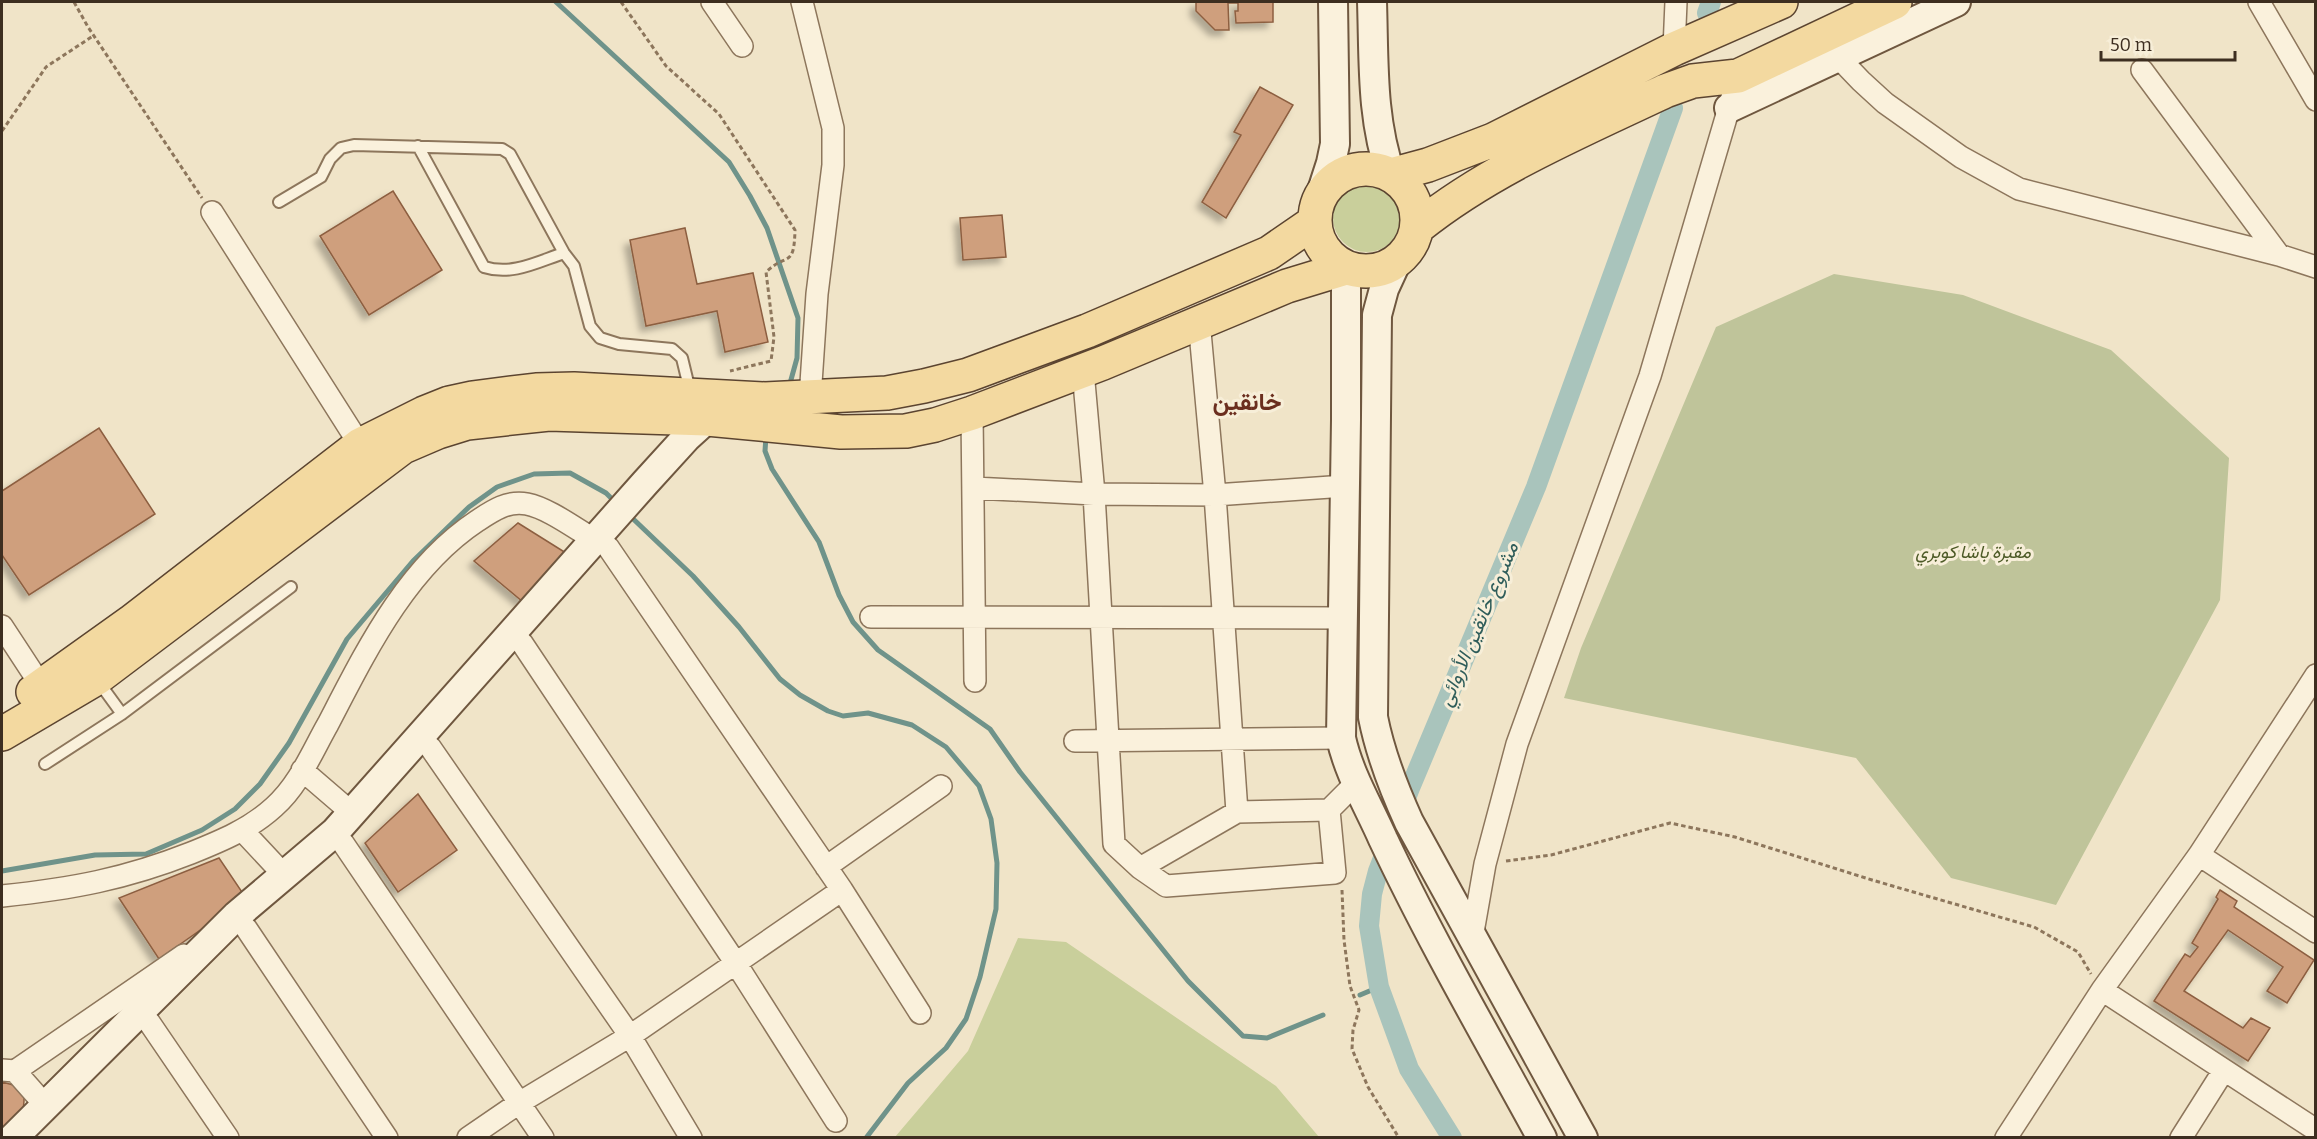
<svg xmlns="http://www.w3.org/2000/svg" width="2317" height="1139" font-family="Bitter,Vazirmatn,serif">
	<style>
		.green { fill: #c9cf9b }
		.cemetery { fill: #bfc49a }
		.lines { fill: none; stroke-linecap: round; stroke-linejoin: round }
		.stream { stroke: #6f938a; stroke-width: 5 }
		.canal { stroke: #a9c4bc; stroke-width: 20 }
		.building { fill: #cf9f7d; stroke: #8d5f41; stroke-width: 1.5; filter: url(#shadow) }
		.lane-casing { stroke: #8d765c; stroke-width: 14 }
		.street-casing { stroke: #8d765c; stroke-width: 24 }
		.secondary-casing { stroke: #6f573f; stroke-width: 32 }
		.primary-casing { stroke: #5b4430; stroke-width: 36 }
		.path { stroke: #8d765c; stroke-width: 3; stroke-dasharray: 4.5 3; stroke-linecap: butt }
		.lane { stroke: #faf1dc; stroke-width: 10 }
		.street { stroke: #faf1dc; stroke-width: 21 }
		.secondary { stroke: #faf1dc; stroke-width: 28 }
		.primary { stroke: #f3d9a0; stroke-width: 33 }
		.labels { text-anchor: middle; stroke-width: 6; stroke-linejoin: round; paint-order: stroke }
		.park-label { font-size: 18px; font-style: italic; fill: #4d5a26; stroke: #f7eed8 }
		.water-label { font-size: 20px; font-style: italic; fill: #2f5d5a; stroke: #f7eed8 }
		.district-label { font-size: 24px; font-weight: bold; fill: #6b2e1e; stroke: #f7eed8 }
	</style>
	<defs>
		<filter id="shadow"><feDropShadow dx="-5.5" dy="5.5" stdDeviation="3" flood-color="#0004"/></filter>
	</defs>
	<rect width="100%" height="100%" fill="#f0e4c8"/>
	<!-- green -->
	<path class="green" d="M1333 218a34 34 0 1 1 68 0a34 34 0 1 1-68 0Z
		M 1018,938 L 1066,942 L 1276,1086 L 1319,1137 L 895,1137 L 968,1051 Z"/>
	<!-- cemetery -->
	<path class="cemetery" d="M 1834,274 L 1963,295 L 2111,350 L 2229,458 L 2220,600 L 2056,905 L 1951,878 L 1856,758 L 1564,698 L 1581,648 L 1716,327 Z"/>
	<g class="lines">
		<!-- stream -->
		<path class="stream" d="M 556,2 L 729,162 L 750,196 L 767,228 L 798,318 L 797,358 L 789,387
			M 766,436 L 765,451 L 772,469 L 819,542 L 839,595 L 853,622 L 878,650 L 990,729 L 1020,772 L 1188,981 L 1243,1036 L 1267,1038 L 1323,1015
			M 628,514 L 693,576 L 739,627 L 780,679 L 800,695 L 828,711 L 843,716 L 868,713 L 912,725 L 946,747 L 979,786 L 991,819 L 997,863 L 996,909 L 980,977 L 966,1019 L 946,1048 L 908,1083 L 866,1138
			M 2,871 L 95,855 L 146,854 L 202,830 L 235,809 L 260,784 L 289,743 L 347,639 L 413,561 L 469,507 L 497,487 L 534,474 L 570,473 L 606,493 L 617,504
			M 1360,995 L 1379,987"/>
		<!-- canal -->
		<path class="canal" d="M 1707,13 L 1711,2
			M 1452,1138 L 1409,1069 L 1379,987 L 1369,926 L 1372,894 L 1378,871 L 1410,788 L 1536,487 L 1673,108"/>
	</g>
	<!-- building -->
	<path class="building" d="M 1196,2 L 1273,2 L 1273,22 L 1236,23 L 1235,11 L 1238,11 L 1238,3 L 1228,3 L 1229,30 L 1215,30 L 1196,11 Z
		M 1260,87 L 1293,105 L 1226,218 L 1202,202 L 1241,135 L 1234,132 Z
		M 393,191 L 442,270 L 369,315 L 320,236 Z
		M 1002,215 L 1006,257 L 963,260 L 960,218 Z
		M 685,228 L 697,284 L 753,273 L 768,342 L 725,352 L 717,311 L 646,326 L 630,240 Z
		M 99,428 L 155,514 L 29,595 L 2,555 L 2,491 Z
		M 518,523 L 566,553 L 523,602 L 474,561 Z
		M 418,794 L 457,850 L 398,892 L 365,843 Z
		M 219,858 L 246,898 L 159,959 L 119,898 Z
		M 2220,890 L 2237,901 L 2234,907 L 2314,960 L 2287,1003 L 2267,991 L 2283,967 L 2228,930 L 2184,991 L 2243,1028 L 2251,1018 L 2270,1028 L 2248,1061 L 2154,1001 L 2185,954 L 2190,957 L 2198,947 L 2192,943 L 2218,899 L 2216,897 Z
		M 2,1082 L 17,1086 L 24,1096 L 24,1101 L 23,1112 L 2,1136 Z"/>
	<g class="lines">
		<defs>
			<path id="lane" d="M 418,146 L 484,267 C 512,276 537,262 564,253
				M 279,202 L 321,177 L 330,159 L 341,148 L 354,145 L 502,149 L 510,154 L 564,253 L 574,266 L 590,326 L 600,338 L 619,344 L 672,349 L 682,358 L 690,391
				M 98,681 L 122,714
				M 45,764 L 122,714 L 291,587"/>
			<path id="street" d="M 712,2 L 742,46
				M 802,2 L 833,128 L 833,165 L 817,294 L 810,398
				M 2259,2 L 2316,100
				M 1833,47 L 1838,57 L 1861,81 L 1885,103 L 1961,157 L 2019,189 L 2279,255 L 2316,267
				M 1674,49 L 1676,2
				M 2142,70 L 2279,255
				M 212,212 L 360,445
				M 1199,321 L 1215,495 L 1237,812
				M 1083,371 L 1094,494 L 1114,844 L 1140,868 L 1166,886 L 1335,873 L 1329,810
				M 972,413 L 975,681
				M 974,488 L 1094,494 L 1215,495 L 1345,486
				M 608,547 L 842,890 L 920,1013
				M 871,617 L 1343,618
				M 2,626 L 42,687
				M 522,643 L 735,962 L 836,1121
				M 1075,741 L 1341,738
				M 430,747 L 630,1036 L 691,1138
				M 302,770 L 352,813
				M 242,830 L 284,875
				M 343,843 L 543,1138
				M 2199,855 L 2316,932
				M 826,867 L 941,786
				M 1140,868 L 1237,812 L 1329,810 L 1356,783
				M 2,896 C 71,889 125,879 191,853 C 221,841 250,829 274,807 C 299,785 312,752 328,724 C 366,651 406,568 477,521 C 492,511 508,500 527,504 C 548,508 576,529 595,540
				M 246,928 L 387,1138
				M 1472,938 L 1485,864 L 1517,744 L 1650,376 L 1733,94
				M 2102,990 L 2316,1130
				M 149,1022 L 228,1138
				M 2,1070 L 15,1071 L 184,955
				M 15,1071 L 45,1105
				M 468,1138 L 519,1103 L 630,1036 L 842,890
				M 2006,1138 L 2102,990 L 2199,855 L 2316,675
				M 2181,1138 L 2224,1070"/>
			<path id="secondary" d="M 1372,2 C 1374,61 1371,118 1391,175
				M 1729,108 L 1956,2
				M 1320,197 L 1331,163 L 1335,144 L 1333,2
				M 1396,263 L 1384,289 L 1377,315 L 1373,717 C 1380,753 1394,789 1409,822 L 1583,1138
				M 1346,268 L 1346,420 L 1341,738 C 1349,774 1368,805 1383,839 C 1431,941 1488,1039 1542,1138
				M 13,1138 L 236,916 L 335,832 L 645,483 L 686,438 L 718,409"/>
			<path id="primary" d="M1315 220a51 51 0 1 1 102 0a51 51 0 1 1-102 0Z
				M 1391,175 L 1428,165 L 1493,140 L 1674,49 L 1781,2
				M 1418,227 C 1490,169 1581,131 1665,91 L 1693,81 L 1738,76 L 1895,2
				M 33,692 L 131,622 L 360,445 L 424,413 L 449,403 L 472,398 L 536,390 L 574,389 L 765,399 L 887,393 L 924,386 L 968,375 L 1087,331 L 1269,253 L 1314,222
				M 2,734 L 97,678 L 403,447 L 438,432 L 467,423 L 549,414 L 707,419 L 841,432 L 906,431 L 935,425 L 972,413 L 1103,363 L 1287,286 L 1346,268"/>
		</defs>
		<!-- lane casing -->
		<use href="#lane" class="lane-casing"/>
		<!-- street casing -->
		<use href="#street" class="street-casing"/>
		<!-- secondary casing -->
		<use href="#secondary" class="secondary-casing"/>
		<!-- primary casing -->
		<use href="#primary" class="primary-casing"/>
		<!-- path -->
		<path class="path" d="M 74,2 L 88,27 L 202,198
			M 621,2 L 666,66 L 719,114 L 795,230 C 794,269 787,252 766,272 L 774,337 L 771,361 L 730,371
			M 2,131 L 46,67 L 93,36
			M 1506,861 L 1551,855 L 1670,823 L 1735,837 L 1872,880 L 2034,927 L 2078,952 L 2091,974
			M 1342,890 L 1344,940 L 1350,986 L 1359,1010 L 1353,1030 L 1352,1049 L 1368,1087 L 1399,1138"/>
		<!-- lane -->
		<use href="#lane" class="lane"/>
		<!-- street -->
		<use href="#street" class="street"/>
		<!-- secondary -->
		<use href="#secondary" class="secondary"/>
		<!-- primary -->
		<use href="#primary" class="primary"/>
	</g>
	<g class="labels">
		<!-- park labels -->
		<g class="park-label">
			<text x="1973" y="558">مقبرة باشا كوبري</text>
		</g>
		<!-- water labels -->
		<g class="water-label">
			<text transform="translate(1478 624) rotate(-67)" y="7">مشروع خانقين الأروائي</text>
		</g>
		<!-- district labels -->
		<g class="district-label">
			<text x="1247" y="410">خانقين</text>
		</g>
	</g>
	<!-- border -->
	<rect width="2317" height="1139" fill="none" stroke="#3d2e20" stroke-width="6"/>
	<!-- scale -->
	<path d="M2101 51v9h134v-9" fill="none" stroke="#3d2e20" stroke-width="3"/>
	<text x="2110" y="51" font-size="18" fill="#3d2e20" stroke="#f7eed8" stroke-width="4.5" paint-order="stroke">50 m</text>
</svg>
